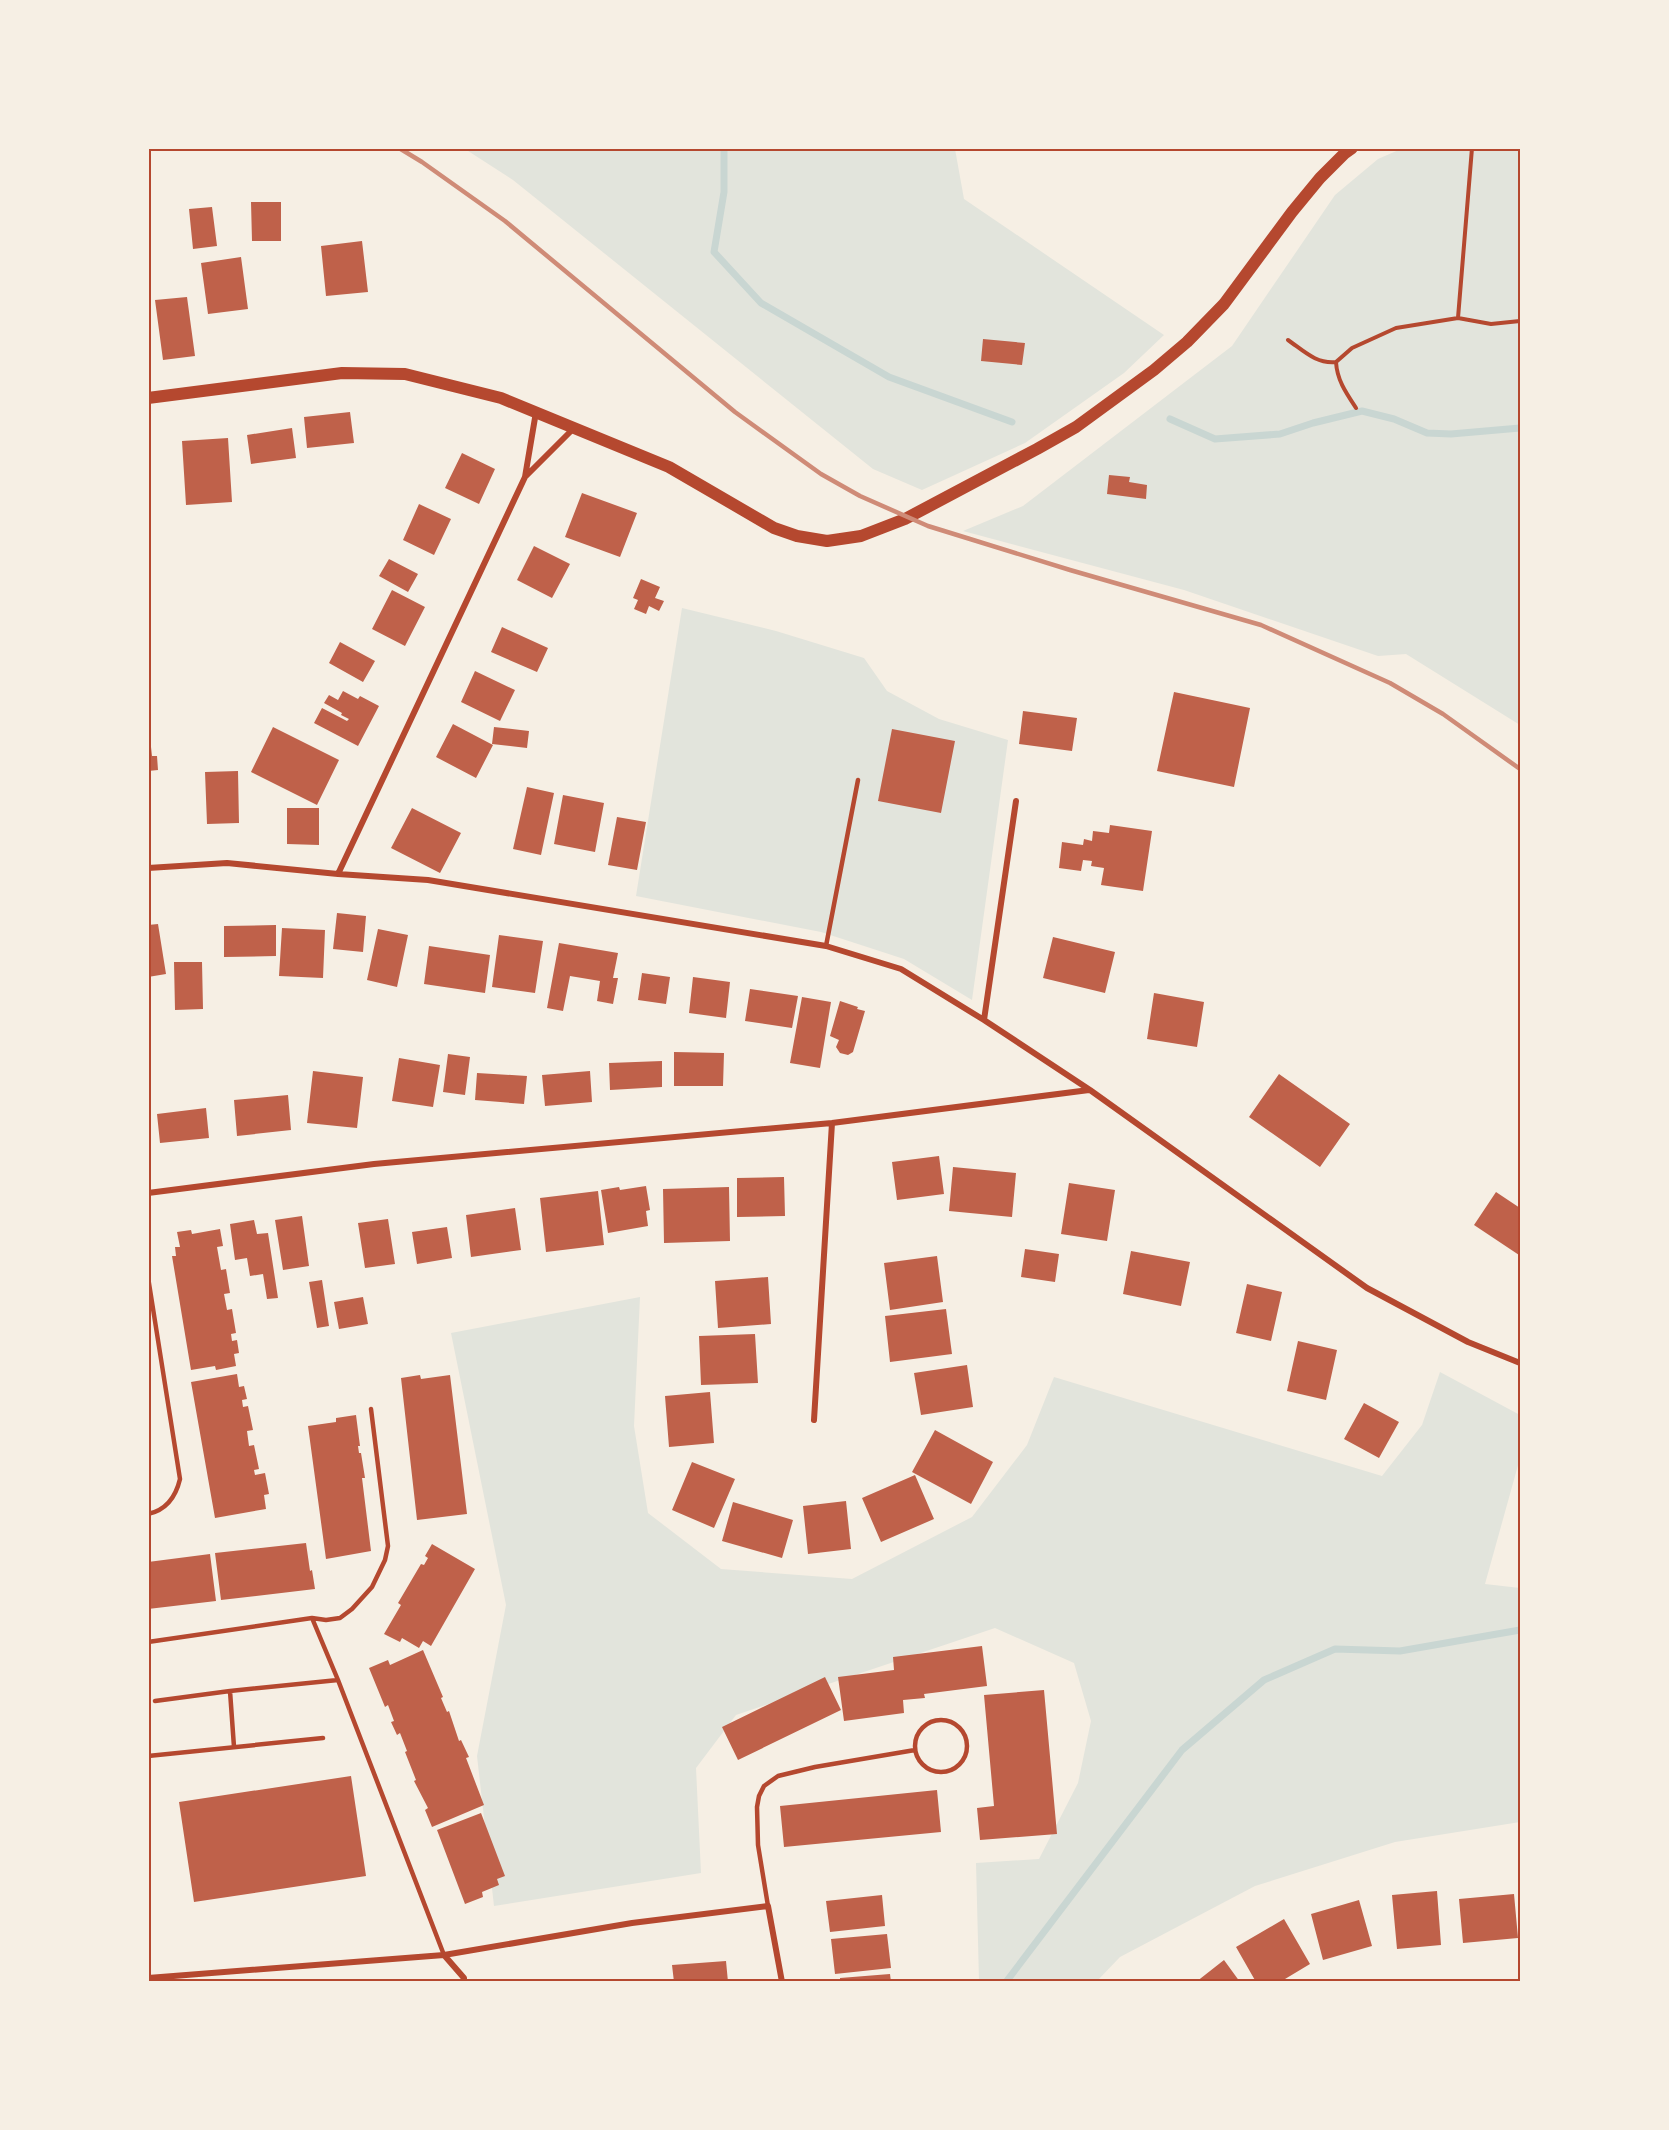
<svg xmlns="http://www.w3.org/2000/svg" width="1669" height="2130" font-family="'Zilla Slab',serif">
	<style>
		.green { fill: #e2e4dc }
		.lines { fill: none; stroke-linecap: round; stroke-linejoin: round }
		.stream { stroke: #c9d6d2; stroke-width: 7 }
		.building { fill: #bf614a }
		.path { stroke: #b5482f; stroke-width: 4 }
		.service { stroke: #b5482f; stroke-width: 4.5 }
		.minor { stroke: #b5482f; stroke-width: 6 }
		.secondary { stroke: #b5482f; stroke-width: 12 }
		.rail { stroke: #cf8b77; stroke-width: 4.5 }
		.neatline { fill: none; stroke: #b5482f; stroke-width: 2 }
	</style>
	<rect width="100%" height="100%" fill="#f6efe4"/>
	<!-- green -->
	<path class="green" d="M 465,149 L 955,149 L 964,199 L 1164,335 L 1124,373 L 1025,443 L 922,490 L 873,469 L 513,180 Z
		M 1401,149 L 1520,149 L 1520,725 L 1406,654 L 1378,656 L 1184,590 L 963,531 L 1023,506 L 1232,346 L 1335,195 L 1378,159 Z
		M 682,608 L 776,631 L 864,658 L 887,691 L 939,719 L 1008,740 L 972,1000 L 904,959 L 821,932 L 636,896 Z
		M 640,1297 L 634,1426 L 648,1513 L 721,1569 L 852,1579 L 972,1517 L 1027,1445 L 1054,1377 L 1382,1476 L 1422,1425 L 1440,1372 L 1520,1415 L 1520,1458 L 1485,1584 L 1520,1588 L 1520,1822 L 1395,1842 L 1255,1886 L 1120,1957 L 1097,1981 L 979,1981 L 976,1863 L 1039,1859 L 1078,1783 L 1091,1721 L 1074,1663 L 995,1628 L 736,1715 L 696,1768 L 701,1873 L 494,1906 L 477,1756 L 506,1605 L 451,1333 Z"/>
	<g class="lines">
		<!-- stream -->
		<path class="stream" d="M 724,148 L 724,192 L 714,252 L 761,303 L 889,377 L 1012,422
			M 1170,419 L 1215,439 L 1280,434 L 1313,423 L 1362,411 L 1394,419 L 1427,433 L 1451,434 L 1520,428
			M 1006,1982 L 1182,1750 L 1264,1680 L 1335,1649 L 1400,1651 L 1520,1630"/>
	</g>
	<!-- building -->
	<path class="building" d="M 251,202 L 281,202 L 281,241 L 252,241 Z
		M 212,207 L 217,246 L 193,249 L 189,209 Z
		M 362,241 L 368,292 L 326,296 L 321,246 Z
		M 241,257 L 248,309 L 208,314 L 201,263 Z
		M 187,297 L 195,356 L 163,360 L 155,300 Z
		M 983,339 L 1025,343 L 1022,365 L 981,361 Z
		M 350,412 L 354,443 L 307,448 L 304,417 Z
		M 292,428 L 296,458 L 251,464 L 247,435 Z
		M 228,438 L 232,502 L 186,505 L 182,441 Z
		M 462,453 L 495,469 L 479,504 L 445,488 Z
		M 1109,475 L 1130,477 L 1129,482 L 1147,485 L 1146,499 L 1107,494 Z
		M 582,493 L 637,513 L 620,557 L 565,537 Z
		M 419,504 L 451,519 L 434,555 L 403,540 Z
		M 534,546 L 570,564 L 552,598 L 517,580 Z
		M 389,559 L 418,574 L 408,592 L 379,576 Z
		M 641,579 L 660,587 L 655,598 L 664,601 L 659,611 L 649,606 L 646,614 L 634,609 L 638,600 L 633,598 Z
		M 392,590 L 425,607 L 405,646 L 372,629 Z
		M 502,627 L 548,648 L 537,672 L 491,652 Z
		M 340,642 L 375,661 L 363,682 L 329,663 Z
		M 475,671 L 515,690 L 500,721 L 461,702 Z
		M 343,691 L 358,699 L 360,696 L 379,706 L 358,746 L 314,723 L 322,708 L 347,721 L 349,719 L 341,715 L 342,713 L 324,703 L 329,695 L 338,700 Z
		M 1174,692 L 1250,708 L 1234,787 L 1157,771 Z
		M 1023,711 L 1077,718 L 1072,751 L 1019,744 Z
		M 453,724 L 493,745 L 476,778 L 436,757 Z
		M 273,727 L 339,760 L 317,805 L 251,772 Z
		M 494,727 L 529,731 L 527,748 L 492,744 Z
		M 892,729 L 955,741 L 941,813 L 878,801 Z
		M 148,747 L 151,747 L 152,756 L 157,756 L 158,770 L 148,771 Z
		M 238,771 L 239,823 L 207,824 L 205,772 Z
		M 527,787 L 554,793 L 541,855 L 513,849 Z
		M 563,795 L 604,803 L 595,852 L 554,844 Z
		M 287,808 L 319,808 L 319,845 L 287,844 Z
		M 412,808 L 461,833 L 440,873 L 391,848 Z
		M 617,817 L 646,822 L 637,870 L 608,865 Z
		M 1110,825 L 1152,831 L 1143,891 L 1101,885 L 1104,868 L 1091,866 L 1092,861 L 1083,860 L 1081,871 L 1059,868 L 1062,842 L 1083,845 L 1084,839 L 1092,841 L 1093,831 L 1109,833 Z
		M 337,913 L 366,916 L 363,952 L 333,949 Z
		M 158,924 L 166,974 L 148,977 L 148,925 Z
		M 276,925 L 276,956 L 224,957 L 224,926 Z
		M 282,928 L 325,930 L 323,978 L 279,976 Z
		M 378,929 L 408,935 L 397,987 L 367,980 Z
		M 499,935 L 543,941 L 535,993 L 492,987 Z
		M 1053,937 L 1115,952 L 1105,993 L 1043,978 Z
		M 559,943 L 618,953 L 613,978 L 618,978 L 613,1004 L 597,1001 L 600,981 L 570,976 L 563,1011 L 547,1008 Z
		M 429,946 L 490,955 L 485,993 L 424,984 Z
		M 174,962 L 202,962 L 203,1009 L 175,1010 Z
		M 642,973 L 670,977 L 666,1004 L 638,1000 Z
		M 693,977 L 730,982 L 726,1018 L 689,1013 Z
		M 750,989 L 798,996 L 792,1028 L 745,1021 Z
		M 1154,993 L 1204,1002 L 1197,1047 L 1147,1039 Z
		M 802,997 L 831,1002 L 820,1068 L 790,1063 Z
		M 840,1001 L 858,1007 L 857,1009 L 865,1011 L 853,1052 L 848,1055 L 840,1053 L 836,1047 L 839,1040 L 830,1036 Z
		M 674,1052 L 724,1053 L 723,1086 L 674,1086 Z
		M 448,1054 L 470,1057 L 465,1095 L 443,1092 Z
		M 399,1058 L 440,1065 L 433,1107 L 392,1101 Z
		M 662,1061 L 662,1087 L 610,1090 L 609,1063 Z
		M 313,1071 L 363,1077 L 357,1128 L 307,1123 Z
		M 590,1071 L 592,1102 L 545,1106 L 542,1075 Z
		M 477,1073 L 527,1076 L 524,1104 L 475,1100 Z
		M 1279,1074 L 1350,1124 L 1320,1167 L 1249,1117 Z
		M 288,1095 L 291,1130 L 237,1136 L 234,1100 Z
		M 206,1108 L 209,1138 L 160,1143 L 157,1114 Z
		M 939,1156 L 944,1194 L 897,1200 L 892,1162 Z
		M 953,1167 L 1016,1173 L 1012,1217 L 949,1211 Z
		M 784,1177 L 785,1216 L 737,1217 L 737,1178 Z
		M 1069,1183 L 1115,1190 L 1107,1241 L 1061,1234 Z
		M 646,1186 L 650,1210 L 646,1211 L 648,1226 L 608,1233 L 601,1190 L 619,1187 L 620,1190 Z
		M 729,1187 L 730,1241 L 664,1243 L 663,1189 Z
		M 598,1191 L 604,1245 L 546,1252 L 540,1198 Z
		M 1496,1192 L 1520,1208 L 1520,1252 L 1519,1255 L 1474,1225 Z
		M 515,1208 L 521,1250 L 471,1257 L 466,1215 Z
		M 302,1216 L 309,1266 L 283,1270 L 275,1220 Z
		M 388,1219 L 395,1264 L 365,1268 L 358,1223 Z
		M 254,1220 L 257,1234 L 268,1233 L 278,1298 L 267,1299 L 263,1274 L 250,1276 L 247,1258 L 235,1260 L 230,1224 Z
		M 447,1227 L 452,1258 L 417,1264 L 412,1232 Z
		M 220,1229 L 223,1246 L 217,1247 L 221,1270 L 226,1269 L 230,1293 L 224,1294 L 227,1310 L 232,1309 L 236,1333 L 231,1334 L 232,1341 L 237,1340 L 239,1353 L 234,1354 L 236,1366 L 216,1370 L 215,1366 L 191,1370 L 172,1256 L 176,1256 L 175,1247 L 180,1247 L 177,1232 L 191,1230 L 192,1234 Z
		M 1025,1249 L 1059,1254 L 1055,1282 L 1021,1277 Z
		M 1131,1251 L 1190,1262 L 1181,1306 L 1123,1294 Z
		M 937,1256 L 943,1302 L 890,1310 L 884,1263 Z
		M 768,1277 L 771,1324 L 718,1328 L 715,1281 Z
		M 322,1280 L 329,1326 L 317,1328 L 309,1282 Z
		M 1247,1284 L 1282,1292 L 1271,1341 L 1236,1333 Z
		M 363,1297 L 368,1324 L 339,1329 L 334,1302 Z
		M 946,1309 L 952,1354 L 890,1362 L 885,1316 Z
		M 755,1334 L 758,1383 L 701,1385 L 699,1336 Z
		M 1298,1341 L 1337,1350 L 1326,1400 L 1287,1391 Z
		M 967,1365 L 973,1407 L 921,1415 L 914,1373 Z
		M 237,1374 L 239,1387 L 244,1386 L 247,1399 L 242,1400 L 243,1407 L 248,1406 L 253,1430 L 247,1431 L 249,1446 L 254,1445 L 259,1469 L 254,1470 L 255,1475 L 265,1473 L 269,1494 L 264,1495 L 266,1509 L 215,1518 L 191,1382 Z
		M 420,1375 L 421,1379 L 450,1375 L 467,1514 L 417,1520 L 401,1378 Z
		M 710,1392 L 714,1443 L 669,1447 L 665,1396 Z
		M 1364,1403 L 1399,1422 L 1379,1458 L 1344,1439 Z
		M 356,1415 L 360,1446 L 358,1446 L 359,1453 L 361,1453 L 365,1478 L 362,1478 L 371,1551 L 326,1559 L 308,1426 L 336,1422 L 336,1418 Z
		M 935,1430 L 993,1462 L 971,1504 L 912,1472 Z
		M 692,1462 L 735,1479 L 714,1528 L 672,1510 Z
		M 915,1475 L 934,1519 L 881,1542 L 862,1498 Z
		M 846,1501 L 851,1549 L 808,1554 L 803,1506 Z
		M 733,1502 L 793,1520 L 782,1558 L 722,1541 Z
		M 306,1543 L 310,1571 L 312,1570 L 315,1589 L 221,1600 L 215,1553 Z
		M 432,1544 L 475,1569 L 431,1646 L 423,1641 L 419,1648 L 402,1638 L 400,1642 L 384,1634 L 401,1605 L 398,1603 L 421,1564 L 424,1565 L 428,1558 L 425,1556 Z
		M 210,1554 L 216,1601 L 148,1609 L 148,1562 Z
		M 982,1646 L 987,1686 L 924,1694 L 925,1698 L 903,1700 L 904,1713 L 844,1721 L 838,1677 L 894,1670 L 893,1657 Z
		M 423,1650 L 443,1697 L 441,1698 L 447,1712 L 449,1711 L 459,1741 L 461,1740 L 469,1757 L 466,1758 L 484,1805 L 432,1827 L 425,1810 L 428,1808 L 414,1781 L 416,1780 L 405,1752 L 407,1751 L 400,1733 L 397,1735 L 391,1722 L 394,1721 L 388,1705 L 385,1707 L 369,1668 L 388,1660 L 390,1665 Z
		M 825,1677 L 841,1710 L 738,1760 L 722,1727 Z
		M 1044,1690 L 1057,1834 L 980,1840 L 977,1808 L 994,1806 L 984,1695 Z
		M 351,1776 L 366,1876 L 194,1902 L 179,1802 Z
		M 937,1790 L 941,1832 L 784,1847 L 780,1806 Z
		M 481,1813 L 505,1876 L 497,1879 L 499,1885 L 482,1892 L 483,1897 L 465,1904 L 437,1830 Z
		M 1437,1891 L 1441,1945 L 1397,1949 L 1392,1895 Z
		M 1514,1894 L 1518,1938 L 1463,1943 L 1459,1899 Z
		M 882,1895 L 885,1926 L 830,1932 L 826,1901 Z
		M 1359,1900 L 1372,1946 L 1323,1960 L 1311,1914 Z
		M 1284,1919 L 1310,1964 L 1280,1982 L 1256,1982 L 1236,1947 Z
		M 887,1934 L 891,1968 L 835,1974 L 831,1939 Z
		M 1224,1960 L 1240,1982 L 1196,1982 Z
		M 726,1961 L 728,1982 L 674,1982 L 672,1965 Z
		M 890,1974 L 891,1982 L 840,1982 L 840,1978 Z"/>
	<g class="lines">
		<!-- path -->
		<path class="path" d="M 1458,318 L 1472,148
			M 1288,340 C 1304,351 1316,364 1336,362
			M 1336,362 L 1352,348 L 1396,328 L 1458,318 L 1491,324 L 1520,321
			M 1336,362 C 1337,380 1346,393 1356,408"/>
		<!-- service -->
		<path class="service" d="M 826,946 L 858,780
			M 148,1277 L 180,1479 C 176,1496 167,1510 148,1514
			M 312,1618 L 338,1680 L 444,1955
			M 148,1642 L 312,1618 L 326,1620 L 340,1618 L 352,1609 L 372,1587 L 385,1560 L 388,1546 L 371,1409
			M 230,1691 L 234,1747
			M 155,1701 L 230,1691 L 338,1680
			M915 1746a26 26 0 1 1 52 0a26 26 0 1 1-52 0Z
			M 148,1756 L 323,1738
			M 768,1906 L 758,1845 L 757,1807 L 759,1796 L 764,1786 L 778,1776 L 815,1767 L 915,1750"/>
		<!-- minor -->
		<path class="minor" d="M 526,476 L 574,428
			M 148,868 L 227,863 L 338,874 L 428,880 L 826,946 L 901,969 L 984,1020 L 1090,1090 L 1367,1288 L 1468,1342 L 1520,1363
			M 338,874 L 525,477 L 536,412
			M 984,1020 L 1016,801
			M 148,1193 L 374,1164 L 832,1123 L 1089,1090
			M 814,1420 L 832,1123
			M 444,1955 L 464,1978 L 464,1982
			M 148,1978 L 444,1955 L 632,1923 L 768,1906 L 782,1982"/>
		<!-- secondary -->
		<path class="secondary" d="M 148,398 L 342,373 L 405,374 L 501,398 L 669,467 L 774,528 L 797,536 L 827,541 L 861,536 L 905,519 L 1037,449 L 1076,427 L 1154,370 L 1187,342 L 1224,304 L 1292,212 L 1320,178 L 1345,153 L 1352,148"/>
		<!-- rail -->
		<path class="rail" d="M 399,148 L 422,162 L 505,221 L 735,412 L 821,474 L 860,496 L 928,526 L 970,539 L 1070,570 L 1261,625 L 1390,683 L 1443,714 L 1520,769"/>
	</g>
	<!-- border -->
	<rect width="1669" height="2130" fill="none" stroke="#f6efe4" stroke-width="300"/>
	<rect x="150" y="150" width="1369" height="1830" class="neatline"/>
</svg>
